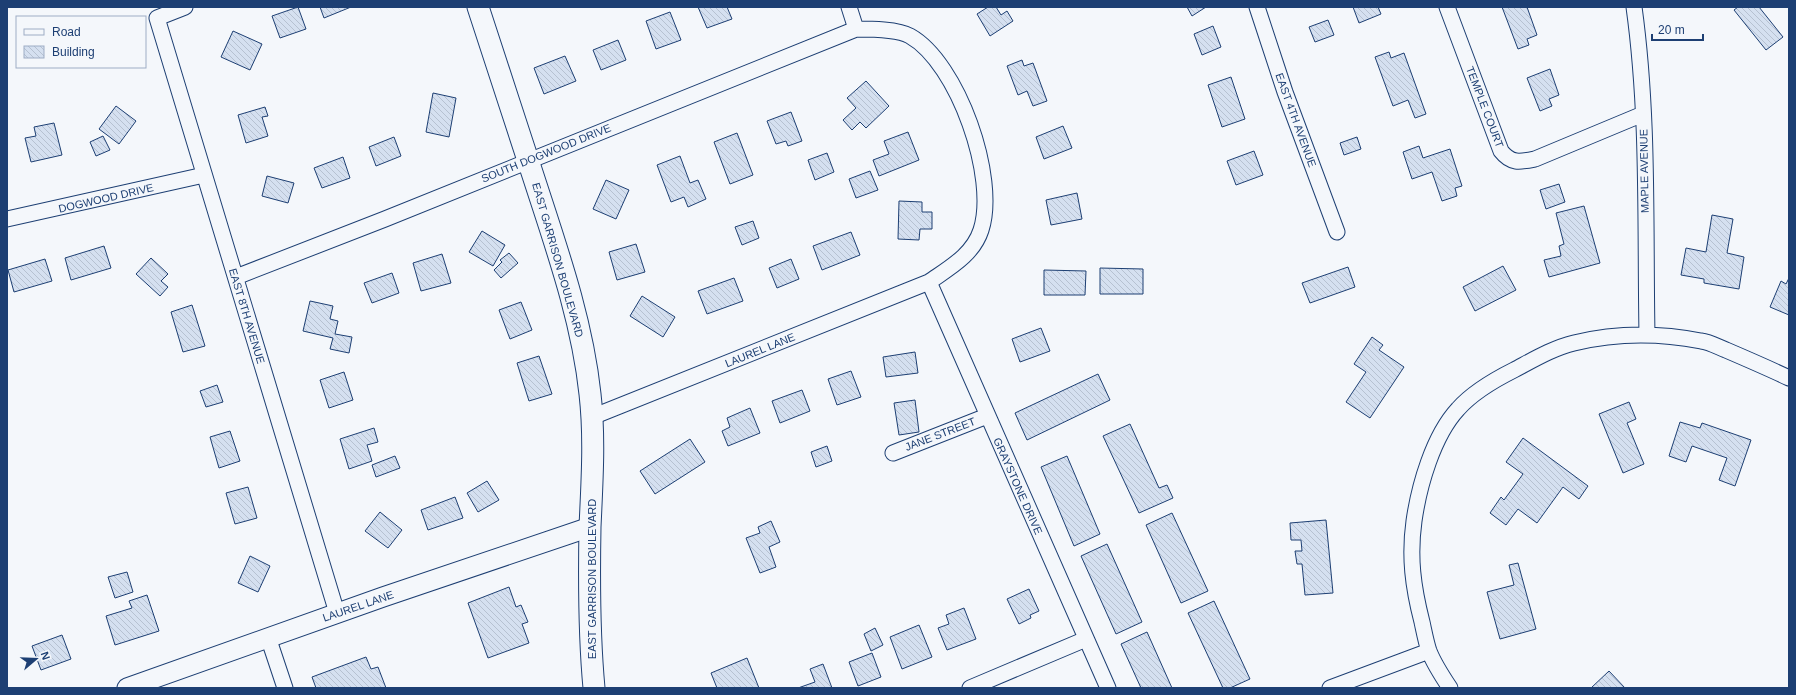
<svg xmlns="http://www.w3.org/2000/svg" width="1796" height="695" font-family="Helvetica,sans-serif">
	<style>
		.building { fill: url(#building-back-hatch); stroke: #1d3f73 }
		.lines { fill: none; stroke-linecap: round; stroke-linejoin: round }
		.minor-casing { stroke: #1d3f73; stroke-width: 17 }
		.tertiary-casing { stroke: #1d3f73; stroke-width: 21 }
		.secondary-casing { stroke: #1d3f73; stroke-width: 23 }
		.minor { stroke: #f4f7fb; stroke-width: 15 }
		.tertiary { stroke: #f4f7fb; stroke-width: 19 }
		.secondary { stroke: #f4f7fb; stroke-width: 21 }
		.labels { text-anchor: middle; stroke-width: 3; stroke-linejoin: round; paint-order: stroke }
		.street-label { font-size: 11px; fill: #1d3f73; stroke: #f4f7fb }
	</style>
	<defs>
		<pattern id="building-back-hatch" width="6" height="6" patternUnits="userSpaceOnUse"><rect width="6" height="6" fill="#d5e0f0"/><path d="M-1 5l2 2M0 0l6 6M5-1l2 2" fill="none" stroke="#b6c1d1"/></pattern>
	</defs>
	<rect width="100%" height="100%" fill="#f4f7fb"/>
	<!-- building -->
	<path class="building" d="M 298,7 L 306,29 L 280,38 L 272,16 Z
		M 320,7 L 351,7 L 324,18 Z
		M 698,7 L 727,7 L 732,19 L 707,28 Z
		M 988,7 L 996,7 L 1001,15 L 1007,11 L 1013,21 L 990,36 L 977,14 Z
		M 1187,7 L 1206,7 L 1192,16 Z
		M 1353,7 L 1378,7 L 1381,14 L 1359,23 Z
		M 1502,7 L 1527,7 L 1537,35 L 1527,39 L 1529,45 L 1518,49 Z
		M 1738,7 L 1759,7 L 1783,37 L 1766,50 L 1734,10 Z
		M 670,12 L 681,40 L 656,49 L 646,21 Z
		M 1328,20 L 1334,35 L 1315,42 L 1309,27 Z
		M 1213,26 L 1221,47 L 1202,55 L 1194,34 Z
		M 233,31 L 262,44 L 250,70 L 221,57 Z
		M 618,40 L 626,60 L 601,70 L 593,50 Z
		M 1389,52 L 1391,58 L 1404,53 L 1426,114 L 1415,118 L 1408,100 L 1393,106 L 1375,57 Z
		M 565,56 L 576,81 L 544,94 L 534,68 Z
		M 1022,60 L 1024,66 L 1033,63 L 1047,101 L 1033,106 L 1027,91 L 1018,95 L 1007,66 Z
		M 1550,69 L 1559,95 L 1549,99 L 1552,106 L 1540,111 L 1527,78 Z
		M 1231,77 L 1245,119 L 1222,127 L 1208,85 Z
		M 866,81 L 889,106 L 866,128 L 860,122 L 852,130 L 843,120 L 856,108 L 847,98 Z
		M 433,93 L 456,98 L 449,137 L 426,132 Z
		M 116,106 L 136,121 L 119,144 L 99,129 Z
		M 265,107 L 268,116 L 262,117 L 268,136 L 246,143 L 238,115 Z
		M 791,112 L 802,141 L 788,146 L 786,141 L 776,144 L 767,121 Z
		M 54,123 L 62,155 L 31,162 L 25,138 L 36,136 L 34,127 Z
		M 1063,126 L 1072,148 L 1044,159 L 1036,137 Z
		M 908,132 L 919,160 L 879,176 L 873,160 L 889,154 L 884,141 Z
		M 737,133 L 753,175 L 730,184 L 714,142 Z
		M 103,136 L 110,150 L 96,156 L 90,142 Z
		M 394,137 L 401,156 L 376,166 L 369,147 Z
		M 1357,137 L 1361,149 L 1344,155 L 1340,143 Z
		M 1419,146 L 1423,158 L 1450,149 L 1462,186 L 1455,188 L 1457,196 L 1442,201 L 1432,172 L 1412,179 L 1403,152 Z
		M 1254,151 L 1263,175 L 1236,185 L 1227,161 Z
		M 827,153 L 834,172 L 815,180 L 808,160 Z
		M 680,156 L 690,183 L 698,180 L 706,199 L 688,207 L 684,197 L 671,202 L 657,165 Z
		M 343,157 L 350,178 L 322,188 L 314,168 Z
		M 870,171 L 878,190 L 856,198 L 849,179 Z
		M 267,176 L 294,183 L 288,203 L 262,196 Z
		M 606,180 L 629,190 L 616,219 L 593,209 Z
		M 1559,184 L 1565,202 L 1546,209 L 1540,190 Z
		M 1077,193 L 1082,219 L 1051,225 L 1046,200 Z
		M 899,201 L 922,202 L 922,212 L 932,212 L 932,229 L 920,229 L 919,240 L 898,239 Z
		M 1584,206 L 1600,263 L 1549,277 L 1544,260 L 1561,256 L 1559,246 L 1564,244 L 1556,213 Z
		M 1712,215 L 1733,219 L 1727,253 L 1744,257 L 1739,289 L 1704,283 L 1704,279 L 1681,275 L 1686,248 L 1706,252 Z
		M 753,221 L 759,238 L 742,245 L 735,227 Z
		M 482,231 L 505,245 L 493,266 L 469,252 Z
		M 851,232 L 860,255 L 822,270 L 813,246 Z
		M 636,244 L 645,272 L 617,280 L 609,252 Z
		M 104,246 L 111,268 L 71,280 L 65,258 Z
		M 509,253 L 518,263 L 501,278 L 494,270 L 502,262 L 500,260 Z
		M 442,254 L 451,283 L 421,291 L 413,263 Z
		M 151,258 L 168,274 L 161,281 L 168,287 L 160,296 L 136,274 Z
		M 45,259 L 52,281 L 14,292 L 8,270 Z
		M 791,259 L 799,279 L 777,288 L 769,268 Z
		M 1503,266 L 1516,290 L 1475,311 L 1463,287 Z
		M 1348,267 L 1355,287 L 1310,303 L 1302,283 Z
		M 1100,268 L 1143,269 L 1143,294 L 1100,294 Z
		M 1044,270 L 1086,271 L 1085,295 L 1044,295 Z
		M 392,273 L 399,293 L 372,303 L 364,283 Z
		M 734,278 L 743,301 L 707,314 L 698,291 Z
		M 1789,278 L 1789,315 L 1770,307 L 1781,281 L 1786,284 Z
		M 642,296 L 675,317 L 663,337 L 630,316 Z
		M 310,301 L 333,306 L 330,319 L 338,321 L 335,334 L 352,337 L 349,353 L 330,349 L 333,338 L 303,331 Z
		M 521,302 L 532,330 L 510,339 L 499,310 Z
		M 192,305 L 205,346 L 183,352 L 171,312 Z
		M 1041,328 L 1050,351 L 1020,362 L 1012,339 Z
		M 1372,337 L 1383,345 L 1379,350 L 1404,367 L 1370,418 L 1346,402 L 1366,372 L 1354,364 Z
		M 915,352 L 918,373 L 886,377 L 883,357 Z
		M 539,356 L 552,394 L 529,401 L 517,363 Z
		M 851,371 L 861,397 L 837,405 L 828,379 Z
		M 344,372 L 353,400 L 329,408 L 320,380 Z
		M 1098,374 L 1110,400 L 1027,440 L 1015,413 Z
		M 217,385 L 223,402 L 206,407 L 200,391 Z
		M 802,390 L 810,411 L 780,423 L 772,401 Z
		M 915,400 L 919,432 L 899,435 L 894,403 Z
		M 1629,402 L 1636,419 L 1627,423 L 1644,464 L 1623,473 L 1599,414 Z
		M 750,408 L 760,433 L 728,446 L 722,431 L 730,427 L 727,418 Z
		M 1680,422 L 1700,428 L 1702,423 L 1751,440 L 1735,486 L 1719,480 L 1727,458 L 1692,446 L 1686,462 L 1669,456 Z
		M 1130,424 L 1159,488 L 1167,485 L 1173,498 L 1139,513 L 1103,436 Z
		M 374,428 L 378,442 L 367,445 L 372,461 L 349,469 L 340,439 Z
		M 230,431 L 240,461 L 219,468 L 210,437 Z
		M 1523,438 L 1588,486 L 1579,499 L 1563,487 L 1537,523 L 1518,509 L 1506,525 L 1490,513 L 1501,497 L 1504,500 L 1523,474 L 1506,462 Z
		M 690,439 L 705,462 L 655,494 L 640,471 Z
		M 827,446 L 832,461 L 816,467 L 811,452 Z
		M 395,456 L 400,468 L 376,477 L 372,465 Z
		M 1067,456 L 1100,534 L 1074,546 L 1041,467 Z
		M 487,481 L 499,500 L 478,512 L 467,493 Z
		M 248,487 L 257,518 L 235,524 L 226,493 Z
		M 455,497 L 463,518 L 428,530 L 421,510 Z
		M 380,512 L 402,530 L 388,548 L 365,531 Z
		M 1172,513 L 1208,591 L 1181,603 L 1146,525 Z
		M 1326,520 L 1333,593 L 1305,595 L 1302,564 L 1297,564 L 1295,551 L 1302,551 L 1301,540 L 1291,540 L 1290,523 Z
		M 771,521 L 780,542 L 769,547 L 776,567 L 760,573 L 746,538 L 760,533 L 758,527 Z
		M 1107,544 L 1142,622 L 1116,634 L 1081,556 Z
		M 250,556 L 270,566 L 258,592 L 238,583 Z
		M 1518,563 L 1536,629 L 1500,639 L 1487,592 L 1514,585 L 1509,565 Z
		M 127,572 L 133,592 L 115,598 L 108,577 Z
		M 509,587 L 516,607 L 521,605 L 528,622 L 522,624 L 529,643 L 488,658 L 468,603 Z
		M 1029,589 L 1039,611 L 1030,615 L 1031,618 L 1019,624 L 1007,599 Z
		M 147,595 L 159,631 L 115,645 L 106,616 L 132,608 L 129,601 Z
		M 1214,601 L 1250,679 L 1230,688 L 1223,688 L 1188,613 Z
		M 964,608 L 976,639 L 947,650 L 938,628 L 949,624 L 946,615 Z
		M 919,625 L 932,657 L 902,669 L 890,637 Z
		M 875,628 L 883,645 L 871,651 L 864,634 Z
		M 1147,632 L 1172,688 L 1141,688 L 1121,644 Z
		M 62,635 L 71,659 L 41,670 L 32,646 Z
		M 872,653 L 881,677 L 858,686 L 849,662 Z
		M 366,657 L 371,669 L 378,667 L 386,688 L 316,688 L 312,677 Z
		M 747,658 L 759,688 L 717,688 L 711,673 Z
		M 823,664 L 832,688 L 798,688 L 815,682 L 810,669 Z
		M 1609,671 L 1625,688 L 1591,688 Z"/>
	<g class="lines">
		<defs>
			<path id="minor" d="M 185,7 L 157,18 L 337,613
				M 849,7 L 856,29
				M 1257,7 L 1285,92 L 1337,232
				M 1447,7 L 1501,151 C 1511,164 1520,162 1535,159 L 1643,114
				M 1634,7 C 1649,115 1645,226 1647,335
				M 7,219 L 204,175
				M 236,277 L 385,219 L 856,29 C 871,29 898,29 910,36 C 958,63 998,178 981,230 C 973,255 949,268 929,282 L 592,417
				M 929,282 L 1108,688
				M 893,453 L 987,416
				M 268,637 L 285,688
				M 970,688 L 1086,639
				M 1330,688 L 1429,651
				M 1450,688 C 1442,676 1434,664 1429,651 C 1426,642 1424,631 1422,622 C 1413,587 1409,557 1414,521 C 1419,486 1433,436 1458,409 C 1473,392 1494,380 1514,370 C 1533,360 1553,348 1574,343 C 1615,333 1660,333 1701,341 C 1710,342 1718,347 1726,350 C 1747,359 1768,368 1789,378"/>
			<path id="tertiary" d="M 127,688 L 383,597 L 590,527"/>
			<path id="secondary" d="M 478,7 C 499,71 520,136 541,200 C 562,264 583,328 590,394 C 595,438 592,482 590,527 C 589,580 589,635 594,688"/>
		</defs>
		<!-- minor casing -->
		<use href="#minor" class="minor-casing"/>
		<!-- tertiary casing -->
		<use href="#tertiary" class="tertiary-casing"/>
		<!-- secondary casing -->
		<use href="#secondary" class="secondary-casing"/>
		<!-- minor -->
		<use href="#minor" class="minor"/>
		<!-- tertiary -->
		<use href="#tertiary" class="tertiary"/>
		<!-- secondary -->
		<use href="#secondary" class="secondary"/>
	</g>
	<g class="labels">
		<!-- street labels -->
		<g class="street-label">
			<text transform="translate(1485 107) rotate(69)" y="4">TEMPLE COURT</text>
			<text transform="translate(1296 120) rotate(70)" y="4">EAST 4TH AVENUE</text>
			<text transform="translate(546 153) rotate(-22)" y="4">SOUTH DOGWOOD DRIVE</text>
			<text transform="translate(1644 171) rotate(-91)" y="4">MAPLE AVENUE</text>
			<text transform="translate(106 198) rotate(-13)" y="4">DOGWOOD DRIVE</text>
			<text transform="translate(558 260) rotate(74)" y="4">EAST GARRISON BOULEVARD</text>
			<text transform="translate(247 316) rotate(73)" y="4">EAST 8TH AVENUE</text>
			<text transform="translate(760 350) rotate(-22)" y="4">LAUREL LANE</text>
			<text transform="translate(940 434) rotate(-21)" y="4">JANE STREET</text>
			<text transform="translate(1018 486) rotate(66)" y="4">GRAYSTONE DRIVE</text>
			<text transform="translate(592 579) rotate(-90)" y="4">EAST GARRISON BOULEVARD</text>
			<text transform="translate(358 606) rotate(-19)" y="4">LAUREL LANE</text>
		</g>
	</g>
	<!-- border -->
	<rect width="1796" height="695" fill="none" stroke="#1d3f73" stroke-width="16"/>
	<!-- legend -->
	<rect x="16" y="16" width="130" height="52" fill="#f4f7fb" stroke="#9eadc5"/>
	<rect x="24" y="29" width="20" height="6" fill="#f4f7fb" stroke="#9eadc5"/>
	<text x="52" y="36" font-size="12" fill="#1d3f73">Road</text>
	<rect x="24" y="46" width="20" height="12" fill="url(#building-back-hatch)" stroke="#9eadc5"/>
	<text x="52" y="56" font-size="12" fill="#1d3f73">Building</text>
	<!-- north arrow -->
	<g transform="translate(36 659) rotate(71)" stroke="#f4f7fb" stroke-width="3" paint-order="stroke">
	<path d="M0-3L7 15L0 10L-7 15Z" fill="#1d3f73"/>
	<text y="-6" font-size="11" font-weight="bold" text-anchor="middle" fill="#1d3f73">N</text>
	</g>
	<!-- scale -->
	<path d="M1652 34v6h51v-6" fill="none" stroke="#1d3f73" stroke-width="2"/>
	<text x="1658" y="34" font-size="12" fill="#1d3f73" stroke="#f4f7fb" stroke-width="3" paint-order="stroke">20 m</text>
</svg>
